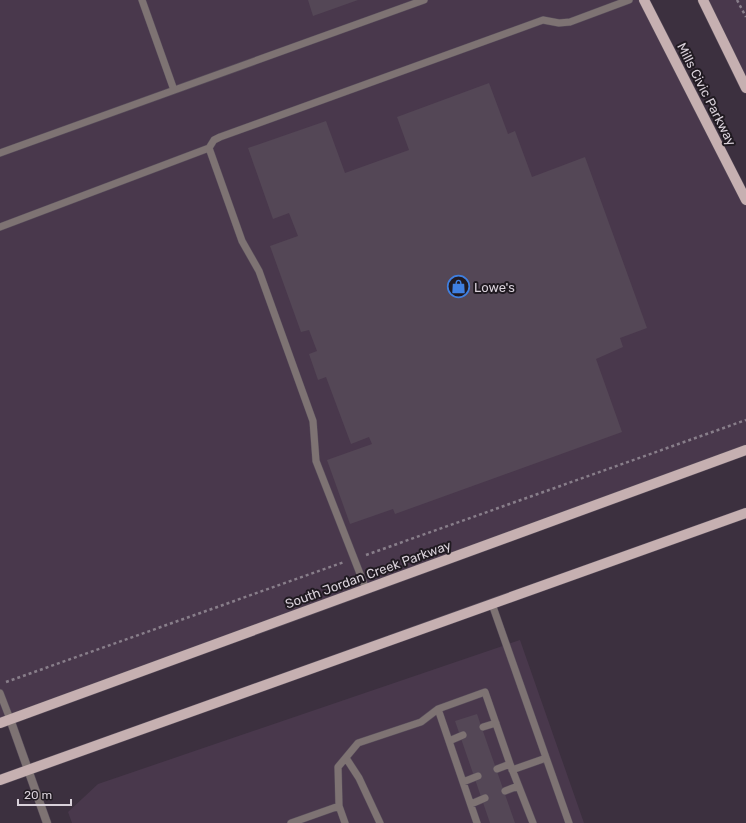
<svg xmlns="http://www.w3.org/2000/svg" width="746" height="823" font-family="Rubik,sans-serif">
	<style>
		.built { fill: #49384c }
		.building { fill: #544756 }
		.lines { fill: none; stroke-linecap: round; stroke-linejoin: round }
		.lane-casing { stroke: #584d5b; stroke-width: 8 }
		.street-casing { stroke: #584d5b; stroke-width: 9 }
		.primary-casing { stroke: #584d5b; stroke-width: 11 }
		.path { stroke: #887e8a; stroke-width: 2.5; stroke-dasharray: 3 3; stroke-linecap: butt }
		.lane { stroke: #7e7373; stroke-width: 7 }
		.street { stroke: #7e7373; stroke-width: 8 }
		.primary { stroke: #c6b0b1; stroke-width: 10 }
		.labels { text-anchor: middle; stroke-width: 4; stroke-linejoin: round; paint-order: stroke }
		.street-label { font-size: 13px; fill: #d9d1da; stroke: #201a21 }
		.poi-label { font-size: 13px; fill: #d9d1da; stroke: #201a21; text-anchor: start }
	</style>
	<rect width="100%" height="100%" fill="#3c303f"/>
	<!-- built -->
	<path class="built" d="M 0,0 L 644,0 L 746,200 L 746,450 L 0,723 Z
		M 703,0 L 746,0 L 746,88 Z
		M 520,640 L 584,823 L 72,823 L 68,812 L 98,784 Z"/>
	<!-- building -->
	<path class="building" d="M 308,0 L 358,0 L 313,16 Z
		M 489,83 L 508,134 L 515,131 L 532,177 L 585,157 L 647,328 L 620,338 L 623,347 L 596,359 L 622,432 L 395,514 L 393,509 L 350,524 L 327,460 L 372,444 L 369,437 L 351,444 L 326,377 L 318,380 L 309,354 L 317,351 L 309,330 L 301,332 L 270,246 L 298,236 L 289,213 L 273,219 L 248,148 L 326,121 L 345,173 L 409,150 L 397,117 Z
		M 477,714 L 515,823 L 490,823 L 455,721 Z"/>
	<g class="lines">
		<defs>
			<path id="lane" d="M 142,0 L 174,90
				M 209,148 L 242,241 L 259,271 L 313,421 L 316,461 L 366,589
				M 0,153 L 424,0
				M 0,227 L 209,148 L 214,140 L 220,137 L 543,20 L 559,23 L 570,22 L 629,0
				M 492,604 L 569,823
				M 0,693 L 10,719
				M 438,709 L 477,823
				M 483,727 L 496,723
				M 449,741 L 463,735
				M 346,758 L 359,778 L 380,823
				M 497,769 L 510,764
				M 512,770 L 546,758
				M 463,782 L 478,776
				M 505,791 L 518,786
				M 471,804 L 485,798
				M 339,806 L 338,767 L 358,743 L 421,722 L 438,709 L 485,692 L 510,764 L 533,823
				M 291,823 L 339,806 L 345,823"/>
			<path id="street" d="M 10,719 L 47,823"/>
			<path id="primary" d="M 644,0 L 746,200
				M 703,0 L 746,88
				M 0,723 L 746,450
				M 0,780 L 746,513"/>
		</defs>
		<!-- lane casing -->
		<use href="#lane" class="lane-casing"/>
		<!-- street casing -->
		<use href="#street" class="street-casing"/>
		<!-- primary casing -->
		<use href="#primary" class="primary-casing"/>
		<!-- path -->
		<path class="path" d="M 737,0 L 746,17
			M 366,555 L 746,420
			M 6,682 L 344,562"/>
		<!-- lane -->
		<use href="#lane" class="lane"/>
		<!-- street -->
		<use href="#street" class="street"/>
		<!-- primary -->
		<use href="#primary" class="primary"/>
	</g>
	<!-- icons -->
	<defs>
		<symbol id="shop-ring" viewBox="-11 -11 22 22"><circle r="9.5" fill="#201a21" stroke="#3f7fe0" stroke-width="1.5"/><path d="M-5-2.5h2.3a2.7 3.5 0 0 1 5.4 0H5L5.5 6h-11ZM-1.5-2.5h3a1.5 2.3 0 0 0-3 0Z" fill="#3f7fe0"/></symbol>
	</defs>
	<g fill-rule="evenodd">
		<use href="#shop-ring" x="446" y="274" width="25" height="25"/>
	</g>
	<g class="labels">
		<!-- street labels -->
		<g class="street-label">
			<text transform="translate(707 94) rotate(63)" y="5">Mills Civic Parkway</text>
			<text transform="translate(368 574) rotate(-20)" y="5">South Jordan Creek Parkway</text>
		</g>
		<!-- poi labels -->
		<g class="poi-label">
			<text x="474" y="292">Lowe's</text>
		</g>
	</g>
	<!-- scale -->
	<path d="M18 799v6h53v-6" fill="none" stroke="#d9d1da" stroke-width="2"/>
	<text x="24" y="799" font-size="12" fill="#d9d1da" stroke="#201a21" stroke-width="3" paint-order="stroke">20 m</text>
</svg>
